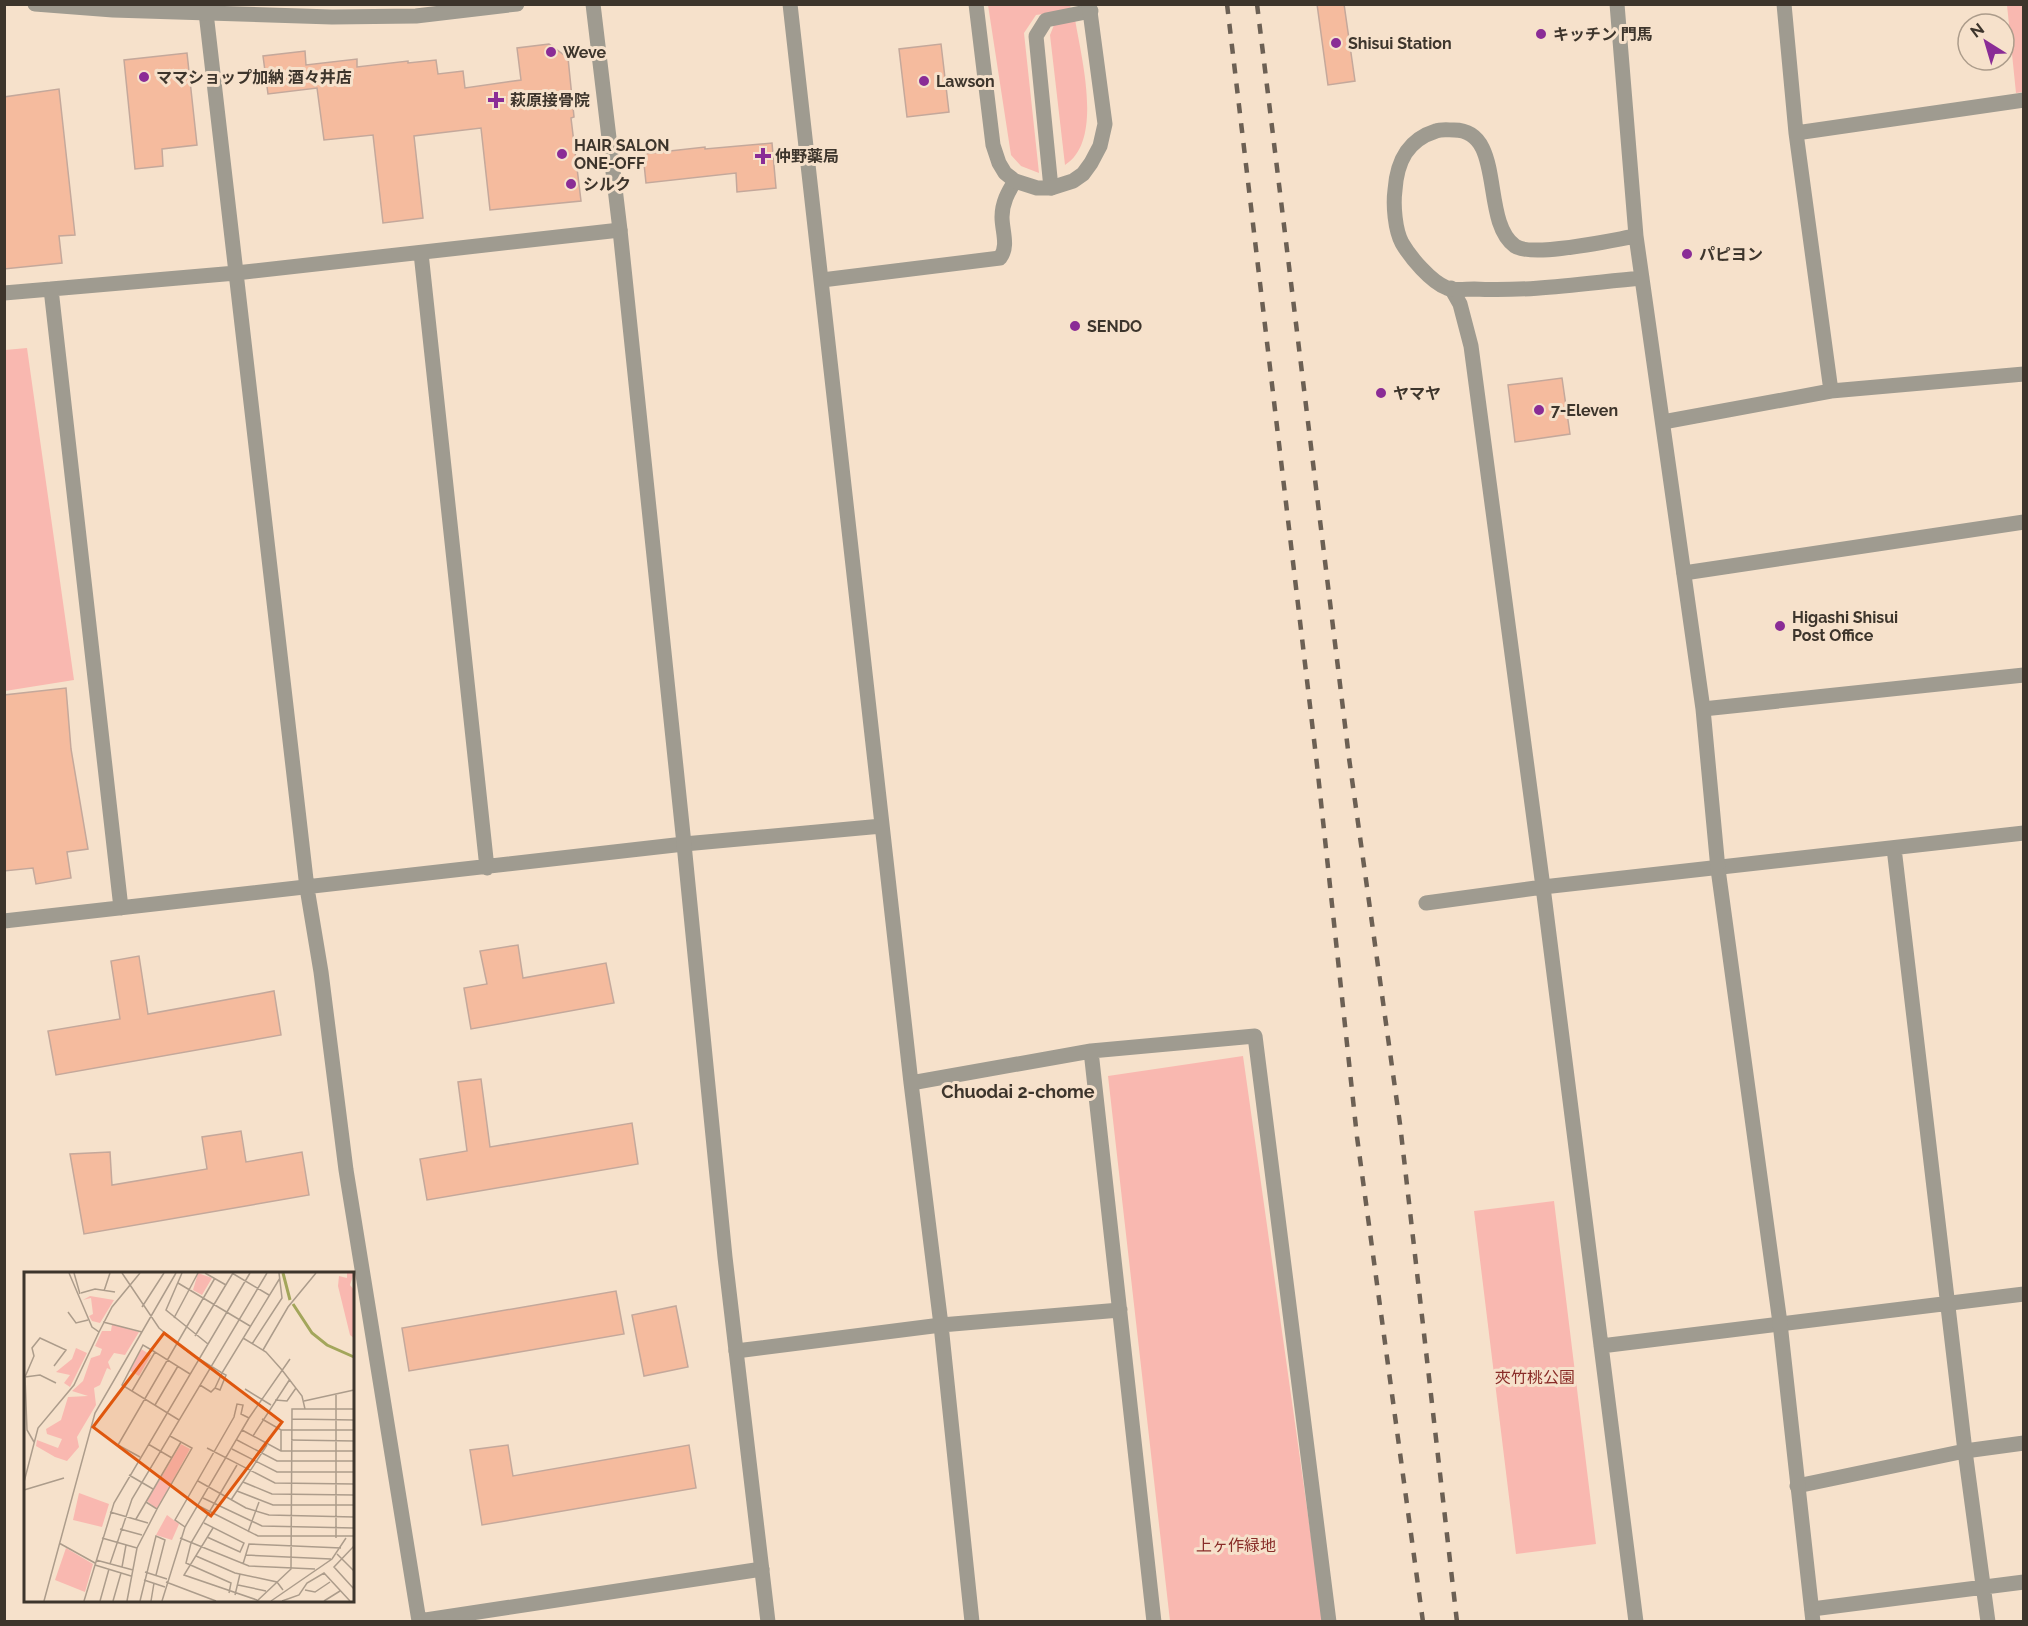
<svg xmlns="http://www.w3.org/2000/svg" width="2028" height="1626" font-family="Raleway,'Noto Sans JP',sans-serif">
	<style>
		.green { fill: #f9b8b0 }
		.building { fill: #f5bb9e; stroke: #c4a89b; stroke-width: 1.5 }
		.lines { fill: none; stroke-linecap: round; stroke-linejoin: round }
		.service { stroke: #9f9b90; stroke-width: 15 }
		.minor { stroke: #9f9b90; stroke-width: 15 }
		.tertiary { stroke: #9f9b90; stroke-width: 15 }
		.rail { stroke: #6c6054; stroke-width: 4.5; stroke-dasharray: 10 10; stroke-linecap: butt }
		.poi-dot { fill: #8a2c96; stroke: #f6e1cb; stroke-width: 2 }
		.labels { text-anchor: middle; stroke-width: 6; stroke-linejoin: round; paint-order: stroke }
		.poi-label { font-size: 16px; font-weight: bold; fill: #3d352c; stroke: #f6e1cb; text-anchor: start }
		.park-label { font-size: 16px; fill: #892c28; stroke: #f6e1cb }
		.neighbourhood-label { font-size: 18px; font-weight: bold; fill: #3d352c; stroke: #f6e1cb }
		.inset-river { fill: none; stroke: #a3a65b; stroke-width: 3 }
		.inset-road { fill: none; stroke: #ac9c8b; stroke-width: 1.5 }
		.view { fill: #df570e; fill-opacity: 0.15; stroke: #df570e; stroke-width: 3 }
		.inset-edge { fill: none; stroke: #3d352c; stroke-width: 3 }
	</style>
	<rect width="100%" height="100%" fill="#f6e1cb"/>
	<!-- green -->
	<path class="green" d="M 988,5 L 1070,5 L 1071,10 L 1036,15 L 1024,33 L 1039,173 L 1021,166 L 1011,155 Z
		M 2007,5 L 2023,5 L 2023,92 L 2016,93 Z
		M 1075,19 C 1081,57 1104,141 1065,165 L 1050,35 L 1054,25 Z
		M 27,348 L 74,680 L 5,691 L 5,350 Z
		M 1243,1056 L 1323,1621 L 1170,1621 L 1108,1076 Z
		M 1554,1201 L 1596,1544 L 1516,1554 L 1474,1211 Z"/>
	<!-- building -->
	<path class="building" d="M 1317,4 L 1344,4 L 1355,81 L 1328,85 Z
		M 549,44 L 568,58 L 574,117 L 571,118 L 581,201 L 490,210 L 481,128 L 414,136 L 423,218 L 383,223 L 373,135 L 324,140 L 317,88 L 268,94 L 263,56 L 305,51 L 306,65 L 357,59 L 357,67 L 408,61 L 408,63 L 436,60 L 438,74 L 463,71 L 465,88 L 521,80 L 517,48 Z
		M 941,44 L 949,112 L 907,117 L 899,49 Z
		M 187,53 L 197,145 L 162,149 L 163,166 L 135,169 L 124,60 Z
		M 59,89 L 75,235 L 59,236 L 62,263 L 4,269 L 4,97 Z
		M 772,143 L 776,188 L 737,192 L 736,173 L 646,183 L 643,154 L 705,147 L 705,149 Z
		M 1562,378 L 1570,434 L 1515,442 L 1508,385 Z
		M 66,688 L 71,749 L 88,849 L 67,852 L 71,878 L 36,884 L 33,868 L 4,871 L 4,695 Z
		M 518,945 L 523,978 L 606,963 L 614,1003 L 471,1029 L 464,988 L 487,984 L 480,951 Z
		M 139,956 L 148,1014 L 274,991 L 281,1035 L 56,1075 L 48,1031 L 120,1019 L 111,961 Z
		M 481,1079 L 490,1147 L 632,1123 L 638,1164 L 427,1200 L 420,1159 L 467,1151 L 458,1082 Z
		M 241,1131 L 246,1162 L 302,1152 L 309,1195 L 84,1234 L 70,1154 L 110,1152 L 112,1185 L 207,1169 L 202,1137 Z
		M 616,1291 L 624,1334 L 409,1371 L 402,1328 Z
		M 676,1306 L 688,1367 L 644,1376 L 632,1315 Z
		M 508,1445 L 513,1476 L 689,1445 L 696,1488 L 482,1525 L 470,1450 Z"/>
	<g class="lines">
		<!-- service -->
		<path class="service" d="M 1051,188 L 1036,36 L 1046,20 L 1091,11"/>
		<!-- minor -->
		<path class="minor" d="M 205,4 L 307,888 L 321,972 L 346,1170 L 419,1621 L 762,1569
			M 790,4 L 911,1083 L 941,1325 L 972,1622
			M 1784,4 L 1796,133 L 1831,391
			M 1796,133 L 2024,100
			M 421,253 L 487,868
			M 822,280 L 1000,258 C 1009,246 1002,231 1002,217 C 1002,203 1008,192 1015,181
			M 1451,288 L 1460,304 L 1471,346 L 1543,887 L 1636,1622
			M 4,293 L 51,289
			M 1663,422 L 1831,391 L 2024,374
			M 1684,573 L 2024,522
			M 1894,848 L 1965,1451 L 1988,1622
			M 1426,903 L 1543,887 L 2024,833
			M 121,908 L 51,289 L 236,273 L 620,230
			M 4,921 L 684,844 L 882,826
			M 1091,1051 L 1154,1622
			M 911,1083 L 1091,1051 L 1255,1036 L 1329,1622
			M 1601,1346 L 2024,1294
			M 736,1351 L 941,1325 L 1120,1310
			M 1797,1486 L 1965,1451 L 2024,1443
			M 1812,1609 L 2024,1582"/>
		<!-- tertiary -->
		<path class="tertiary" d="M 35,4 L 113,10 L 332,17 L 416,16 L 517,4
			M 593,4 L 620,230 L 684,844 L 725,1257 L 768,1622
			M 976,4 L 993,145 L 999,163 L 1005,173 L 1015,181 L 1037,188 L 1051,188 L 1073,181 L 1083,174 L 1091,163 L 1100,146 L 1105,124 L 1089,4
			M 1617,4 L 1636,236 L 1703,709 L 1718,869 L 1780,1323 L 1813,1622
			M 1636,236 C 1612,240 1532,258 1515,246 C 1480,221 1506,130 1454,130 C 1448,130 1441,129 1436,131 C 1407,140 1397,162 1395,190 C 1393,205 1395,230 1402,243 C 1410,257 1431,282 1447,288 C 1454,291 1466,289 1474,289 C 1529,292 1586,283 1642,278
			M 1703,709 L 2024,675"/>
		<!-- rail -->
		<path class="rail" d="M 1227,4 L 1317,765 L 1357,1137 L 1423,1622
			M 1257,4 L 1349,758 L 1400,1124 L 1457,1622"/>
	</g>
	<!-- markers -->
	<g class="poi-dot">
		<circle cx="1541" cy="34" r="6"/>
		<circle cx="1336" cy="43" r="6"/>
		<circle cx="551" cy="52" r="6"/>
		<circle cx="144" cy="77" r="6"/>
		<circle cx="924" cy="81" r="6"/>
		<path d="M493 91h6v6h6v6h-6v6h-6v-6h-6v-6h6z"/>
		<circle cx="562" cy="154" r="6"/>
		<path d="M760 147h6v6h6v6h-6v6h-6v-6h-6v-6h6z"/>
		<circle cx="571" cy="184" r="6"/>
		<circle cx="1687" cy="254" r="6"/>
		<circle cx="1075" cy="326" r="6"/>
		<circle cx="1381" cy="393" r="6"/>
		<circle cx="1539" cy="410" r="6"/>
		<circle cx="1780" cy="626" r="6"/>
	</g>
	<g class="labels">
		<!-- poi labels -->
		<g class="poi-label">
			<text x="1553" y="40">キッチン 門馬</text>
			<text x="1348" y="49">Shisui Station</text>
			<text x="563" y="58">Weve</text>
			<text x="156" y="83">ママショップ加納 酒々井店</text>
			<text x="936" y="87">Lawson</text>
			<text x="510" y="106">萩原接骨院</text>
			<text x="574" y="151">HAIR SALON<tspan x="574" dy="18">ONE-OFF</tspan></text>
			<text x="775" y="162">仲野薬局</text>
			<text x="583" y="190">シルク</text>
			<text x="1699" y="260">パピヨン</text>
			<text x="1087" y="332">SENDO</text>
			<text x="1393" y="399">ヤマヤ</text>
			<text x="1551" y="416">7-Eleven</text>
			<text x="1792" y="623">Higashi Shisui<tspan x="1792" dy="18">Post Office</tspan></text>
		</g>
		<!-- park labels -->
		<g class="park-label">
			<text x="1535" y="1383">夾竹桃公園</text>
			<text x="1236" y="1551">上ヶ作緑地</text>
		</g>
		<!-- neighbourhood labels -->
		<g class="neighbourhood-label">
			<text x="1018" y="1098">Chuodai 2-chome</text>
		</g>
	</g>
	<!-- overview -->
	<g transform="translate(24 1272)">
		<rect width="330" height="330" fill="#f6e1cb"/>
		<path d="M 174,1 L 188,6 L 178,23 L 169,18 ZM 323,1 L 330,1 L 326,13 L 330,18 L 330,66 L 326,63 L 314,14 L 315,4 L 323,6 ZM 66,24 L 90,28 L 76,51 L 68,49 L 65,44 L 69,42 L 67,26 L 59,28 ZM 88,52 L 115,60 L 101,83 L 90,81 L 84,90 L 87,98 L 83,96 L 76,113 L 70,116 L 72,133 L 53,165 L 55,175 L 43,189 L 31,185 L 12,174 L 13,168 L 34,176 L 38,167 L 23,162 L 22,157 L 37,148 L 44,125 L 64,124 L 48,119 L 59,109 L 67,86 L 76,83 L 78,77 L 71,74 L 78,59 L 87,59 ZM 52,76 L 63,81 L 46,115 L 40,111 L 46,103 L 32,100 L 48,87 ZM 117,77 L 127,83 L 115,104 L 106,99 ZM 157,172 L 166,177 L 133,237 L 123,229 ZM 55,221 L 85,232 L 78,255 L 49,248 ZM 143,243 L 155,252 L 148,268 L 132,263 ZM 42,276 L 69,292 L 61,320 L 31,308 Z" fill="#f9b8b0"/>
		<path class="inset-river" d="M 259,1 L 266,28M 269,32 L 288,61 L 303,73 L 330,85"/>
		<path class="inset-road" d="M 50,1 L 56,22M 98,1 L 135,56 L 164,80 L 198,101 L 256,6M 158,1 L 142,38 L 184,72M 181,1 L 202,13M 208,1 L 245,23M 154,11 L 226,54M 80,19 L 86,1M 57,21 L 71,17 L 91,20M 118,35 L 140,1M 44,40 L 52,51 L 64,48M 150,46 L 174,1M 79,50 L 118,60M 75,60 L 88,35 L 116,1M 171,64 L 209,1M 219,66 L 242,80 L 258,98 L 278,124 L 281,137M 228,72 L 258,26 L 255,1M 239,78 L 264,35 L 292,1M 131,80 L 119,73 L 98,113 L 155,148M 1,105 L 16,103 L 32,111M 176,113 L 187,120 L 191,116 L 196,118 L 202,103 L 198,101 L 191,116M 221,117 L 247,133M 108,119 L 131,80 L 166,102M 251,128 L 263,129 L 272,116M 280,129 L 330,118M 131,133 L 154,94M 238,147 L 257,158 L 330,158M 268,147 L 330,148M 218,158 L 257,179 L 330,179M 257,158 L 257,179M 229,164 L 266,107M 213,168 L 253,189 L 330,189M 267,168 L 330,169M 10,170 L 3,158 L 1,105 L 10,84 L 8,76 L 16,66 L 42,78 L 30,94M 124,172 L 148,186M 183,176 L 251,211 L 330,212M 208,177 L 253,200 L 330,200M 116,185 L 94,173 L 191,6M 105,203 L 129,217M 174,209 L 222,236 L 245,243 L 330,245M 0,210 L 14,156 L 50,113 L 75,60 L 68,55 L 45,1M 219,210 L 248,222 L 330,223M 0,218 L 40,206M 213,219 L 249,233 L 330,233M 179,226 L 238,254 L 330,256M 207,228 L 243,173M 175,234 L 234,264 L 330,264M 133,237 L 168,176 L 146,164M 86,240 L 124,251M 112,247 L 157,170M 180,251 L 220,271 L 216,280 L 183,265M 161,255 L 151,248 L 210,145 L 213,132 L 219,133 L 217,142 L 225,146M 189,256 L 160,303 L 233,328M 96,257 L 118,263M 224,260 L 235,230M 78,266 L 113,276M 156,266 L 225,294 L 291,297M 312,266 L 312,122M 35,271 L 71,291M 330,274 L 310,295 L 330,317M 313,282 L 330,299M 222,283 L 307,287M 172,284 L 211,301 L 253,310 L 259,318M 72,288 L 109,298M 86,292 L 108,227 L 243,1M 219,292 L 225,272 L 317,276M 71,293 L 107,304M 98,295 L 102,273M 121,300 L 143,307M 120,308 L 141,315M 142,310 L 192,329M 214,313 L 242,319M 281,318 L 291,320 L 306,310M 205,321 L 207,311 L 162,291 L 167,271 L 213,193M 211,323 L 216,302M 20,329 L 71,141 L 152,1M 60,329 L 90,231 L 226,1M 76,329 L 85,297M 89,329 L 97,301M 103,329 L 113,276 L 133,237 L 122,230M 116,329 L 132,264 L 141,268 L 132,303M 127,329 L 130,311M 138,329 L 161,255 L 225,146 L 266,87M 233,329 L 267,297 L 268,137 L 330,137M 247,329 L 308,287 L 322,266M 258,329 L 275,323 L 283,311 L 300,301 L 326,329M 300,329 L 316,319"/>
		<path class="view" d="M 140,61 L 258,150 L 187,244 L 69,155 Z"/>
		<rect width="330" height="330" class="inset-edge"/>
	</g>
	<!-- border -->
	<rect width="2028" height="1626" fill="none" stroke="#3d352c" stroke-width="12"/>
	<!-- north arrow -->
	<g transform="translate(1986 42) rotate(323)"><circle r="28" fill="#f6e1cb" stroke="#ac9c8b" stroke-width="1.5"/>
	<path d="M0-4.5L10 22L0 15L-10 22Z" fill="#8a2c96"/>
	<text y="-9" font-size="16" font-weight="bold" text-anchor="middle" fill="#3d352c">N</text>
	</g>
</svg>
